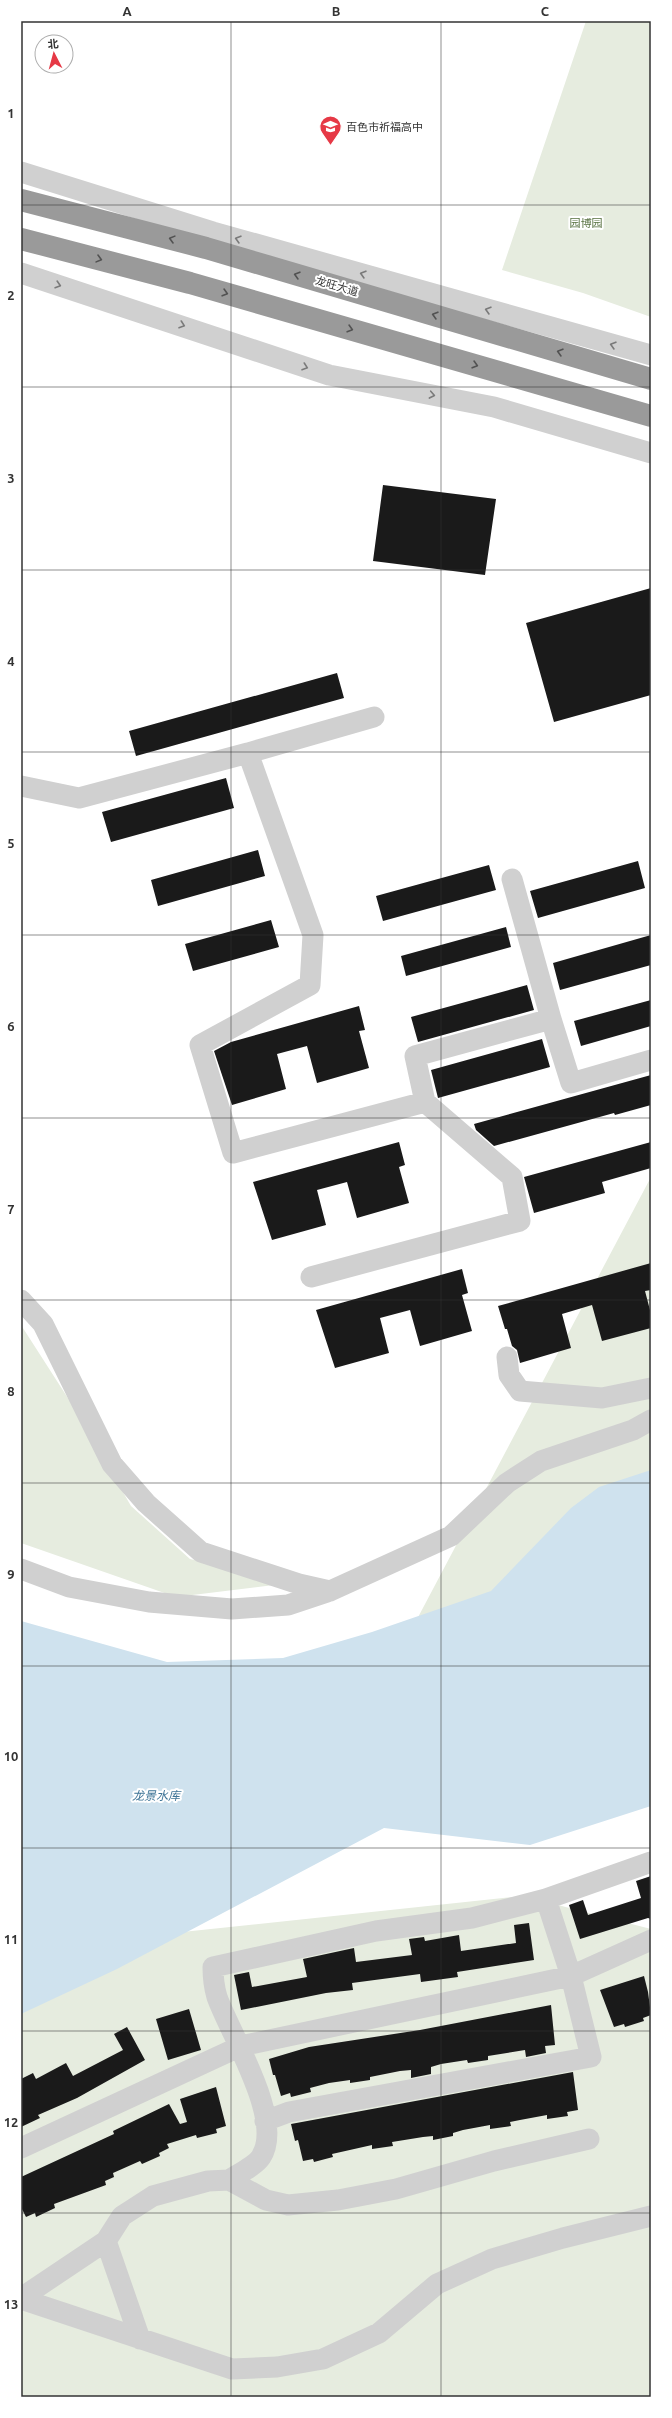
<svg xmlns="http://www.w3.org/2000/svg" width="672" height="2418" font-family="Ubuntu,'Noto Sans SC',sans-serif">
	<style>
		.green { fill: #e6ecdf }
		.water { fill: #cfe2ee }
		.building { fill: #1a1a1a }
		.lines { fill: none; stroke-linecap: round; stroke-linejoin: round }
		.minor { stroke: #d0d0d0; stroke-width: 21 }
		.highway { stroke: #9a9a9a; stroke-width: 22 }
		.oneway { stroke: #525252 }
		.oneway2 { stroke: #7a7a7a }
		.grid { fill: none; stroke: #333; stroke-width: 1; stroke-opacity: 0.55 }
		.labels { text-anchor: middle; stroke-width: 4; stroke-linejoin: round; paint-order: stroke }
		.poi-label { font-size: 11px; fill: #333; stroke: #fff; text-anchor: start }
		.park-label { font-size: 11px; fill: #56703f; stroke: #fff }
		.street-label { font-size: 11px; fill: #333; stroke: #fff }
		.water-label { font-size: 12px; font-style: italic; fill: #3f7597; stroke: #fff }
		.neatline { fill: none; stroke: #333; stroke-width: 1.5 }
		.grid-label { font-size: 13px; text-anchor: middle; font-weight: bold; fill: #333 }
	</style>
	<rect width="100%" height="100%" fill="#fff"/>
	<!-- green -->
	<path class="green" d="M 586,21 L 651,21 L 651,317 L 583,293 L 502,270 Z
		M 651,1177 L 651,1674 L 406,1640 Z
		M 21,1325 L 73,1406 L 131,1506 L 190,1559 L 290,1583 L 176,1597 L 21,1543 Z
		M 523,1896 L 651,1929 L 651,2397 L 21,2397 L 21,1949 Z"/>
	<!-- water -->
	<path class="water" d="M 651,1470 L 651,1806 L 530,1845 L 384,1828 L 117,1969 L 21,2014 L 21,1621 L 167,1662 L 283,1658 L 372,1632 L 491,1591 L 571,1508 L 599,1487 Z"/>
	<!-- building -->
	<path class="building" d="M 383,485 L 496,499 L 485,575 L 373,561 Z
		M 651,588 L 651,695 L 554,722 L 526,623 Z
		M 337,673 L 344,698 L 136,756 L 129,731 Z
		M 226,778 L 234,808 L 111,842 L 102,812 Z
		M 258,850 L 265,876 L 158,906 L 151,880 Z
		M 638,861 L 645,888 L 538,918 L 530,891 Z
		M 489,865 L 496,890 L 383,921 L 376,896 Z
		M 271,920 L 279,947 L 193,971 L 185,944 Z
		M 506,927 L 511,947 L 406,976 L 401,956 Z
		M 651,935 L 651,965 L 560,990 L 553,963 Z
		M 527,985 L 534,1010 L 418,1042 L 411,1017 Z
		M 651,1000 L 651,1026 L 581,1046 L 574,1021 Z
		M 359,1006 L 365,1030 L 359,1031 L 369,1068 L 317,1083 L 307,1046 L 277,1054 L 286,1089 L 232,1105 L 214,1051 L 231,1042 Z
		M 542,1039 L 550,1067 L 438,1098 L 431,1070 Z
		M 651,1075 L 651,1105 L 615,1115 L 614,1113 L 494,1146 L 476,1130 L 474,1124 Z
		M 399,1142 L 405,1165 L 399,1167 L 409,1203 L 357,1218 L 347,1182 L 317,1190 L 326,1225 L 272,1240 L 253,1182 Z
		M 651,1142 L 651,1168 L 602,1182 L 605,1193 L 534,1213 L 524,1177 Z
		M 651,1263 L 651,1290 L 645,1291 L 651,1314 L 651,1328 L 602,1341 L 592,1305 L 562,1314 L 571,1348 L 520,1363 L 517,1350 L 512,1346 L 507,1329 L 505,1329 L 498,1306 Z
		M 462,1269 L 468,1293 L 462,1295 L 472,1331 L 420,1346 L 410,1310 L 380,1318 L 389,1353 L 335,1368 L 316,1310 Z
		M 651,1876 L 651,1919 L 648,1918 L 580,1939 L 569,1905 L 583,1900 L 588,1915 L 641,1898 L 636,1881 Z
		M 529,1923 L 534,1960 L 457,1972 L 458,1977 L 421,1982 L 420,1974 L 352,1983 L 353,1990 L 326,1993 L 241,2010 L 234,1975 L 249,1972 L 252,1987 L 307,1977 L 303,1959 L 354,1948 L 356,1962 L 412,1955 L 409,1939 L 424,1937 L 425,1941 L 459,1935 L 461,1951 L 516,1943 L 514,1925 Z
		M 644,1976 L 648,1992 L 651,2015 L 643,2018 L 644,2021 L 625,2027 L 624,2024 L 614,2027 L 600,1990 Z
		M 551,2005 L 555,2045 L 545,2046 L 546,2053 L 526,2057 L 525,2050 L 488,2056 L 488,2060 L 468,2063 L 467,2060 L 441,2064 L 431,2067 L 431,2074 L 411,2078 L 411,2070 L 400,2071 L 370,2077 L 370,2080 L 350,2083 L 350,2080 L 329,2083 L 310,2088 L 311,2092 L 291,2097 L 290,2093 L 281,2096 L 275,2075 L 273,2075 L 269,2059 L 309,2047 L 420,2030 Z
		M 189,2009 L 201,2050 L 168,2060 L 156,2019 Z
		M 127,2027 L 145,2060 L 77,2098 L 38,2115 L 40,2118 L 21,2127 L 21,2079 L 33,2073 L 36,2079 L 66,2063 L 73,2076 L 123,2050 L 114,2034 Z
		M 573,2072 L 578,2110 L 567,2112 L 568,2116 L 547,2119 L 547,2115 L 520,2120 L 510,2122 L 511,2126 L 490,2129 L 490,2125 L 463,2130 L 453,2133 L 453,2136 L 433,2140 L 433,2136 L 423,2137 L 392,2142 L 393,2146 L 372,2149 L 372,2145 L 332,2154 L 333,2157 L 314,2162 L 313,2159 L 303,2161 L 298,2140 L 295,2141 L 291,2124 Z
		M 216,2087 L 226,2126 L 216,2129 L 217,2133 L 197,2138 L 196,2135 L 167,2144 L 169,2148 L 159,2153 L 160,2156 L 142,2164 L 140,2161 L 113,2173 L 114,2177 L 105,2181 L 106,2185 L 54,2204 L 55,2208 L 36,2217 L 35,2213 L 26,2217 L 21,2207 L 21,2177 L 114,2134 L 113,2131 L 169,2104 L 180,2124 L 187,2122 L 180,2099 Z"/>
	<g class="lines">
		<!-- minor -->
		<path class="minor" d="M 21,172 L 213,232 L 651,355
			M 21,273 L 329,375 L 494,407 L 651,453
			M 21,786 L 79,798 L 248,753
			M 551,1019 L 571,1083 L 651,1060
			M 425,1102 L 415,1056 L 551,1019 L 512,879
			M 311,1277 L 520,1221 L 512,1177 L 425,1102 L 233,1153 L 200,1045 L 310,985 L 313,935 L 248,753 L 374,717
			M 21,1300 L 43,1324 L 112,1464 L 146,1503 L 201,1552 L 299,1584 L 330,1591
			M 507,1357 L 509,1375 L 520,1391 L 602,1398 L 651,1388
			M 21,1569 L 69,1587 L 149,1602 L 232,1609 L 288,1605 L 330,1591 L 451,1536 L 507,1483 L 541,1461 L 633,1430 L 651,1420
			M 265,2121 L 289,2112 L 591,2057 L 571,1976 L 546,1899
			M 21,2148 L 241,2046 L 571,1976 L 651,1940
			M 229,2180 C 238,2174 255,2166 261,2157 C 285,2120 230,2034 217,1997 C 214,1987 213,1977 213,1967 L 376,1931 L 472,1918 L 546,1899 L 651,1862
			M 106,2241 L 122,2216 L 153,2196 L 208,2181 L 229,2180 L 266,2200 L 288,2205 L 338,2200 L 396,2189 L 494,2161 L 589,2139
			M 21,2298 L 106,2241 L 140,2339
			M 21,2299 L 232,2369 L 277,2367 L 323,2359 L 379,2333 L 437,2284 L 492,2259 L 563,2238 L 651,2216"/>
		<!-- highway -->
		<path class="highway" d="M 21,200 L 206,248 L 651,379
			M 21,239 L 190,283 L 651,416"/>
	</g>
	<!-- one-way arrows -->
	<defs><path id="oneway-chevron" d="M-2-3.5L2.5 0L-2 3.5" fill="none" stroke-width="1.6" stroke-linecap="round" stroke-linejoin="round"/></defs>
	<g class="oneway">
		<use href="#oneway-chevron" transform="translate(172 239) rotate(-165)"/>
		<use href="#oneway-chevron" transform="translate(99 259) rotate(15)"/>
		<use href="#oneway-chevron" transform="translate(297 275) rotate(-164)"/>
		<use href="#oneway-chevron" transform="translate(225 293) rotate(16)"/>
		<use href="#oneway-chevron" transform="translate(435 315) rotate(-164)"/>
		<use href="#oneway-chevron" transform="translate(350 329) rotate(16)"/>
		<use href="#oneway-chevron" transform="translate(560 352) rotate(-164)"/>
		<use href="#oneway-chevron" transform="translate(475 365) rotate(16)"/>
	</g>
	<g class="oneway2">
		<use href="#oneway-chevron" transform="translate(238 239) rotate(-164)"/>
		<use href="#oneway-chevron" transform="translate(363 274) rotate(-164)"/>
		<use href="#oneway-chevron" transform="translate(58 285) rotate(17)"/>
		<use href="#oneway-chevron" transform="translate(488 310) rotate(-164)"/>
		<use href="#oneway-chevron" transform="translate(182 325) rotate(19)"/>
		<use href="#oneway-chevron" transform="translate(613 345) rotate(-164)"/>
		<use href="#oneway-chevron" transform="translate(305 367) rotate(19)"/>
		<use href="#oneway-chevron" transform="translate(432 395) rotate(11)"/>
	</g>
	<!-- grid -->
	<path class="grid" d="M 231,21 L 231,2397M 441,21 L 441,2397M 21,205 L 651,205M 21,387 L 651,387M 21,570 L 651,570M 21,752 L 651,752M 21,935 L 651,935M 21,1118 L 651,1118M 21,1300 L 651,1300M 21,1483 L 651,1483M 21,1666 L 651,1666M 21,1848 L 651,1848M 21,2031 L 651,2031M 21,2213 L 651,2213"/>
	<!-- icons -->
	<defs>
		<symbol id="school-pin" viewBox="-11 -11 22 30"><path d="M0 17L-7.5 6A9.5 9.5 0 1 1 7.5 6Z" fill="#e63946" stroke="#fff"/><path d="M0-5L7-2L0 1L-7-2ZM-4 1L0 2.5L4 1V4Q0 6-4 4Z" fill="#fff"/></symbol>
	</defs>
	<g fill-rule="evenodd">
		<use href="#school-pin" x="318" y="114" width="25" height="34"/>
	</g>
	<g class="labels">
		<!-- poi labels -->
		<g class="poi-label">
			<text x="346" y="131">百色市祈福高中</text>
		</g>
		<!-- park labels -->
		<g class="park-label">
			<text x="586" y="227">园博园</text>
		</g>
		<!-- street labels -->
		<g class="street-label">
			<text transform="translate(337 286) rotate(16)" y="4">龙旺大道</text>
		</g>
		<!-- water labels -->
		<g class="water-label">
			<text x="156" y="1800">龙景水库</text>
		</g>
	</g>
	<!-- border -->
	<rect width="672" height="2418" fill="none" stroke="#ffffff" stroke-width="44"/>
	<!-- north arrow -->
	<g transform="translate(54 54) rotate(354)"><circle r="19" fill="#ffffff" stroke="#adadad"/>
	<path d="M0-3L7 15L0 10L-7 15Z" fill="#e63946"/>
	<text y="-6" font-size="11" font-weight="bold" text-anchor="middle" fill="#333333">北</text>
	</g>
	<rect x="22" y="22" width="628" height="2374" class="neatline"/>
	<g class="grid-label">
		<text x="127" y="16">A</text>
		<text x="336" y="16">B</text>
		<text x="545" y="16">C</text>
		<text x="11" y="118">1</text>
		<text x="11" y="300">2</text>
		<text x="11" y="483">3</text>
		<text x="11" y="666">4</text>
		<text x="11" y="848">5</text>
		<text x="11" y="1031">6</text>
		<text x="11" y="1214">7</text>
		<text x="11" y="1396">8</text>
		<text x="11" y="1579">9</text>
		<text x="11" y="1761">10</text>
		<text x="11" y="1944">11</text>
		<text x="11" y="2127">12</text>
		<text x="11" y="2309">13</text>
	</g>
</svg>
